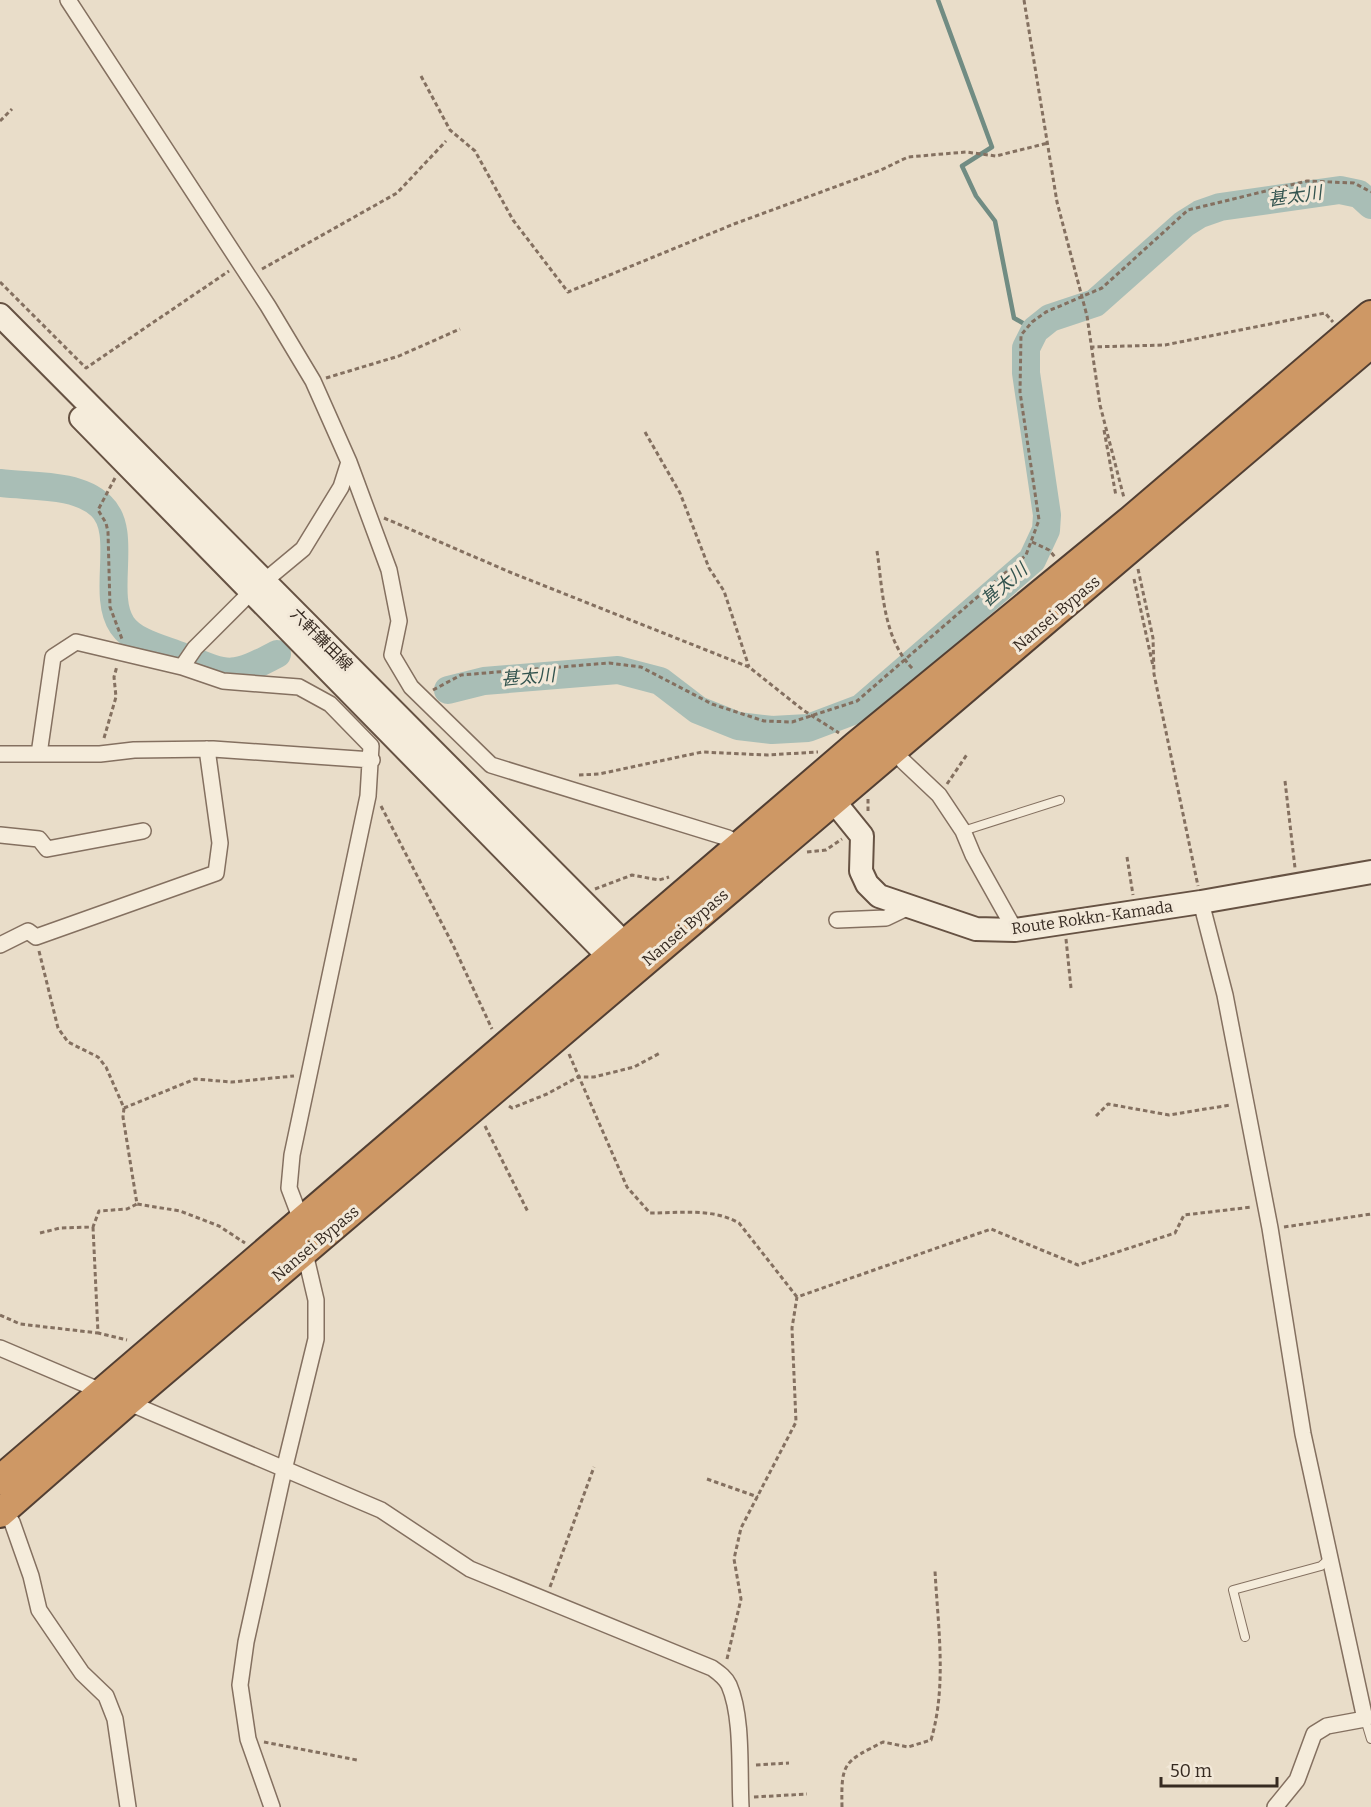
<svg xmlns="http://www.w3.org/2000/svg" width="1371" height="1807" font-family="Bitter,'Noto Sans JP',serif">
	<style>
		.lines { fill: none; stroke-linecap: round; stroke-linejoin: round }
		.stream { stroke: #718c83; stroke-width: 4.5 }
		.river { stroke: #a9beb6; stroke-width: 28 }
		.lane-casing { stroke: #847060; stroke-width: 10 }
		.street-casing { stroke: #847060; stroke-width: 18 }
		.secondary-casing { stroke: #665243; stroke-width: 26 }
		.highway-casing { stroke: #523f33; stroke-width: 32 }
		.path { stroke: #847060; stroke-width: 3; stroke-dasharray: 4.5 3; stroke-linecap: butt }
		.lane { stroke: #f5ecdb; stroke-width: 8 }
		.street { stroke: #f5ecdb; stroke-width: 15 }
		.secondary { stroke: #f5ecdb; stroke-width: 22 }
		.highway { stroke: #ce9865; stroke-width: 28 }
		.labels { text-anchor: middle; stroke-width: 6; stroke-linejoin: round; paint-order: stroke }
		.street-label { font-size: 16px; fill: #362a21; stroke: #f2e8d8 }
		.water-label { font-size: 18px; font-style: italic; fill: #33544f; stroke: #f2e8d8 }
	</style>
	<rect width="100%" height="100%" fill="#e9ddc9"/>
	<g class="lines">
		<!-- stream -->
		<path class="stream" d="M 938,0 L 992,147 L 962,166 L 976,196 L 995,221 L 1014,318 L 1035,330"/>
		<!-- river -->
		<path class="river" d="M 0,483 C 32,487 77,483 101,506 C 129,532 101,594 122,625 C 134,643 164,649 183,657 C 229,676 232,678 277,654
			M 448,690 L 484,681 L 618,670 L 660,681 L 698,710 L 738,726 L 772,730 L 808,728 L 861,708 L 1032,560 L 1046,530 L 1047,515 L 1026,373 L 1026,348 L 1035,330 L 1050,318 L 1095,303 L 1184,224 L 1200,214 L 1220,207 L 1340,190 L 1359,194 L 1371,205"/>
		<defs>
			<path id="lane" d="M 963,831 L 1060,800
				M 1245,1637 L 1233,1590 L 1321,1566 L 1329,1559
				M 1365,1719 L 1371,1739"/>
			<path id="street" d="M 68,0 L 268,306 L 313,381 L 349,462 L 389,570 L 399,621 L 392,655 L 411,687 L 491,765 L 728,838
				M 182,667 L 223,681 L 299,687 L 330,704 L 371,746 L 368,796 L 292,1155 L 289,1188 L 303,1225
				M 0,754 L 100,754 L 134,750 L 213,749 L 372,760
				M 39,754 L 53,657 L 76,642 L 182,667 L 195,648 L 250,593 L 303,549 L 341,487 L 349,462
				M 903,761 L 939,795 L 963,831 L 973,855 L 1015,930
				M 0,835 L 39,839 L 47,849 L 143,831
				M 1201,902 L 1225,995 L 1270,1228 L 1303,1434 L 1365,1719 L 1327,1726 L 1314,1734 L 1297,1780 L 1275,1807
				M 837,920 L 886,918 L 911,906
				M 0,945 L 28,931 L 36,937 L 216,873 L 220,843 L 207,749
				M 0,1348 L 381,1510 L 470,1569 L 712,1668 C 719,1673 725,1677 729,1685 C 743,1717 739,1771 741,1807
				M 12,1522 L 31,1576 L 39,1610 L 82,1673 L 106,1696 L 115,1719 L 128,1807
				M 272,1807 L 248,1739 L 240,1685 L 246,1642 L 284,1470 L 316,1339 L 316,1300 L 304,1249"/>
			<path id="secondary" d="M 0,315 L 635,954
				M 81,418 L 621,969
				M 824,789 L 862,836 L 861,871 L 867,884 L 879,896 L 976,929 L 1015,930 L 1201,902 L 1371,872"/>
			<path id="highway" d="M 0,1480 L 856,746 L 1131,520 L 1371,315
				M 0,1513 L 128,1401 L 1371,343"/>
		</defs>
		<!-- lane casing -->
		<use href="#lane" class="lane-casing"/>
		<!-- street casing -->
		<use href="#street" class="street-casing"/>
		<!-- secondary casing -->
		<use href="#secondary" class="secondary-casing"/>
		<!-- highway casing -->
		<use href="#highway" class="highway-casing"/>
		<!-- path -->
		<path class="path" d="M 1024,0 L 1057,202 L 1087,316 L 1100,405 L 1124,498
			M 421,76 L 450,130 L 475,151 L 513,220 L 568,292 L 734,224 L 881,170 L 908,157 L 966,152 L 996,156 L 1048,143
			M 0,121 L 12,109
			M 262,269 L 397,193 L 446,141
			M 0,282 L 86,368 L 229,271
			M 1090,347 L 1165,345 L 1325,313 L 1333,322
			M 326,378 L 399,356 L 460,329
			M 1104,430 L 1116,496
			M 645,432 L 680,493 L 709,568 L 724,591 L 749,667
			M 115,478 L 98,510 L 106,523 L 108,532 L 110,607 L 122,639
			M 384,518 L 512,573 L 749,667 L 803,710 L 839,733
			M 1032,542 L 1049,550 L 1055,557
			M 877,551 C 883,592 883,640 914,670
			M 1138,569 L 1153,638 L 1154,674 L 1198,886
			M 1134,579 L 1153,666
			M 433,690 L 461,675 L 609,663 L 641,667 L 712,704 L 764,721 L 792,722 L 857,701 L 1026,555 L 1039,520 L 1020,392 L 1021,335 L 1032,322 L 1046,312 L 1102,288 L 1188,210 L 1307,181 L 1354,183 L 1371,192
			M 104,738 L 116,697 L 114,677 L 117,666
			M 579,775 L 599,774 L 702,752 L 767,755 L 818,752
			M 1285,781 L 1295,868
			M 947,784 L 968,753
			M 868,799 L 868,814
			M 381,806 L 453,945 L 492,1029
			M 807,852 L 826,850 L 842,839
			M 1127,857 L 1133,895
			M 595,889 L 632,875 L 659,880 L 669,877
			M 1066,939 L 1071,988
			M 39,951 L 58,1028 L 68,1042 L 98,1057 L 106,1067 L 124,1108 L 195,1079 L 232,1082 L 294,1076
			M 569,1054 L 627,1187 L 650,1213 C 680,1213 713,1208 739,1223 L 797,1297
			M 509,1106 L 512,1108 L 547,1094 L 578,1077 L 594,1077 L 634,1067 L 660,1053
			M 124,1108 L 123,1117 L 137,1204 L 180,1211 L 219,1226 L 245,1243
			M 1096,1116 L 1108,1104 L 1169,1115 L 1230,1105
			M 485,1126 L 528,1212
			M 93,1227 L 98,1333 L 127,1340
			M 1284,1227 L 1371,1214
			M 40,1233 L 60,1228 L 93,1227 L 99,1211 L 127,1209 L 137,1204
			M 0,1315 L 20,1324 L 98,1333
			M 707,1479 L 758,1497
			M 550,1587 L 594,1467
			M 727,1659 L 741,1599 L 734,1559 L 741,1528 L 796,1422 L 792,1328 L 797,1297 L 991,1229 L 1078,1265 L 1175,1233 L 1184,1215 L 1252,1207
			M 264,1742 L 357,1760
			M 756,1765 L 789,1763
			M 754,1797 L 807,1794
			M 842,1807 C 841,1762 844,1762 883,1742 L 908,1747 L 931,1740 C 947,1686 938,1627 935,1571"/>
		<!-- lane -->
		<use href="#lane" class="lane"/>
		<!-- street -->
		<use href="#street" class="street"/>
		<!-- secondary -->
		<use href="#secondary" class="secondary"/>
		<!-- highway -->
		<use href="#highway" class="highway"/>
	</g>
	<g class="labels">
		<!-- street labels -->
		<g class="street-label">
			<text transform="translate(1056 613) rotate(-40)" y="6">Nansei Bypass</text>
			<text transform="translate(322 639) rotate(45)" y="6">六軒鎌田線</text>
			<text transform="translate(1092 917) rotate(-8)" y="6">Route Rokkn-Kamada</text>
			<text transform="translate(685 927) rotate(-41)" y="6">Nansei Bypass</text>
			<text transform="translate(315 1243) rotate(-40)" y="6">Nansei Bypass</text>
		</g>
		<!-- water labels -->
		<g class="water-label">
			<text transform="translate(1295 196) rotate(-8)" y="6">甚太川</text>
			<text transform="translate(1004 585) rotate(-41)" y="6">甚太川</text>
			<text transform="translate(528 677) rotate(-5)" y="6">甚太川</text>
		</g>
	</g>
	<!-- scale -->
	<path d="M1161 1777v9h116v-9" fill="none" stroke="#362a21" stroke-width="3"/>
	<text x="1170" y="1777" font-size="18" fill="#362a21" stroke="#f2e8d8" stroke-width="4.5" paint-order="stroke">50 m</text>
</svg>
